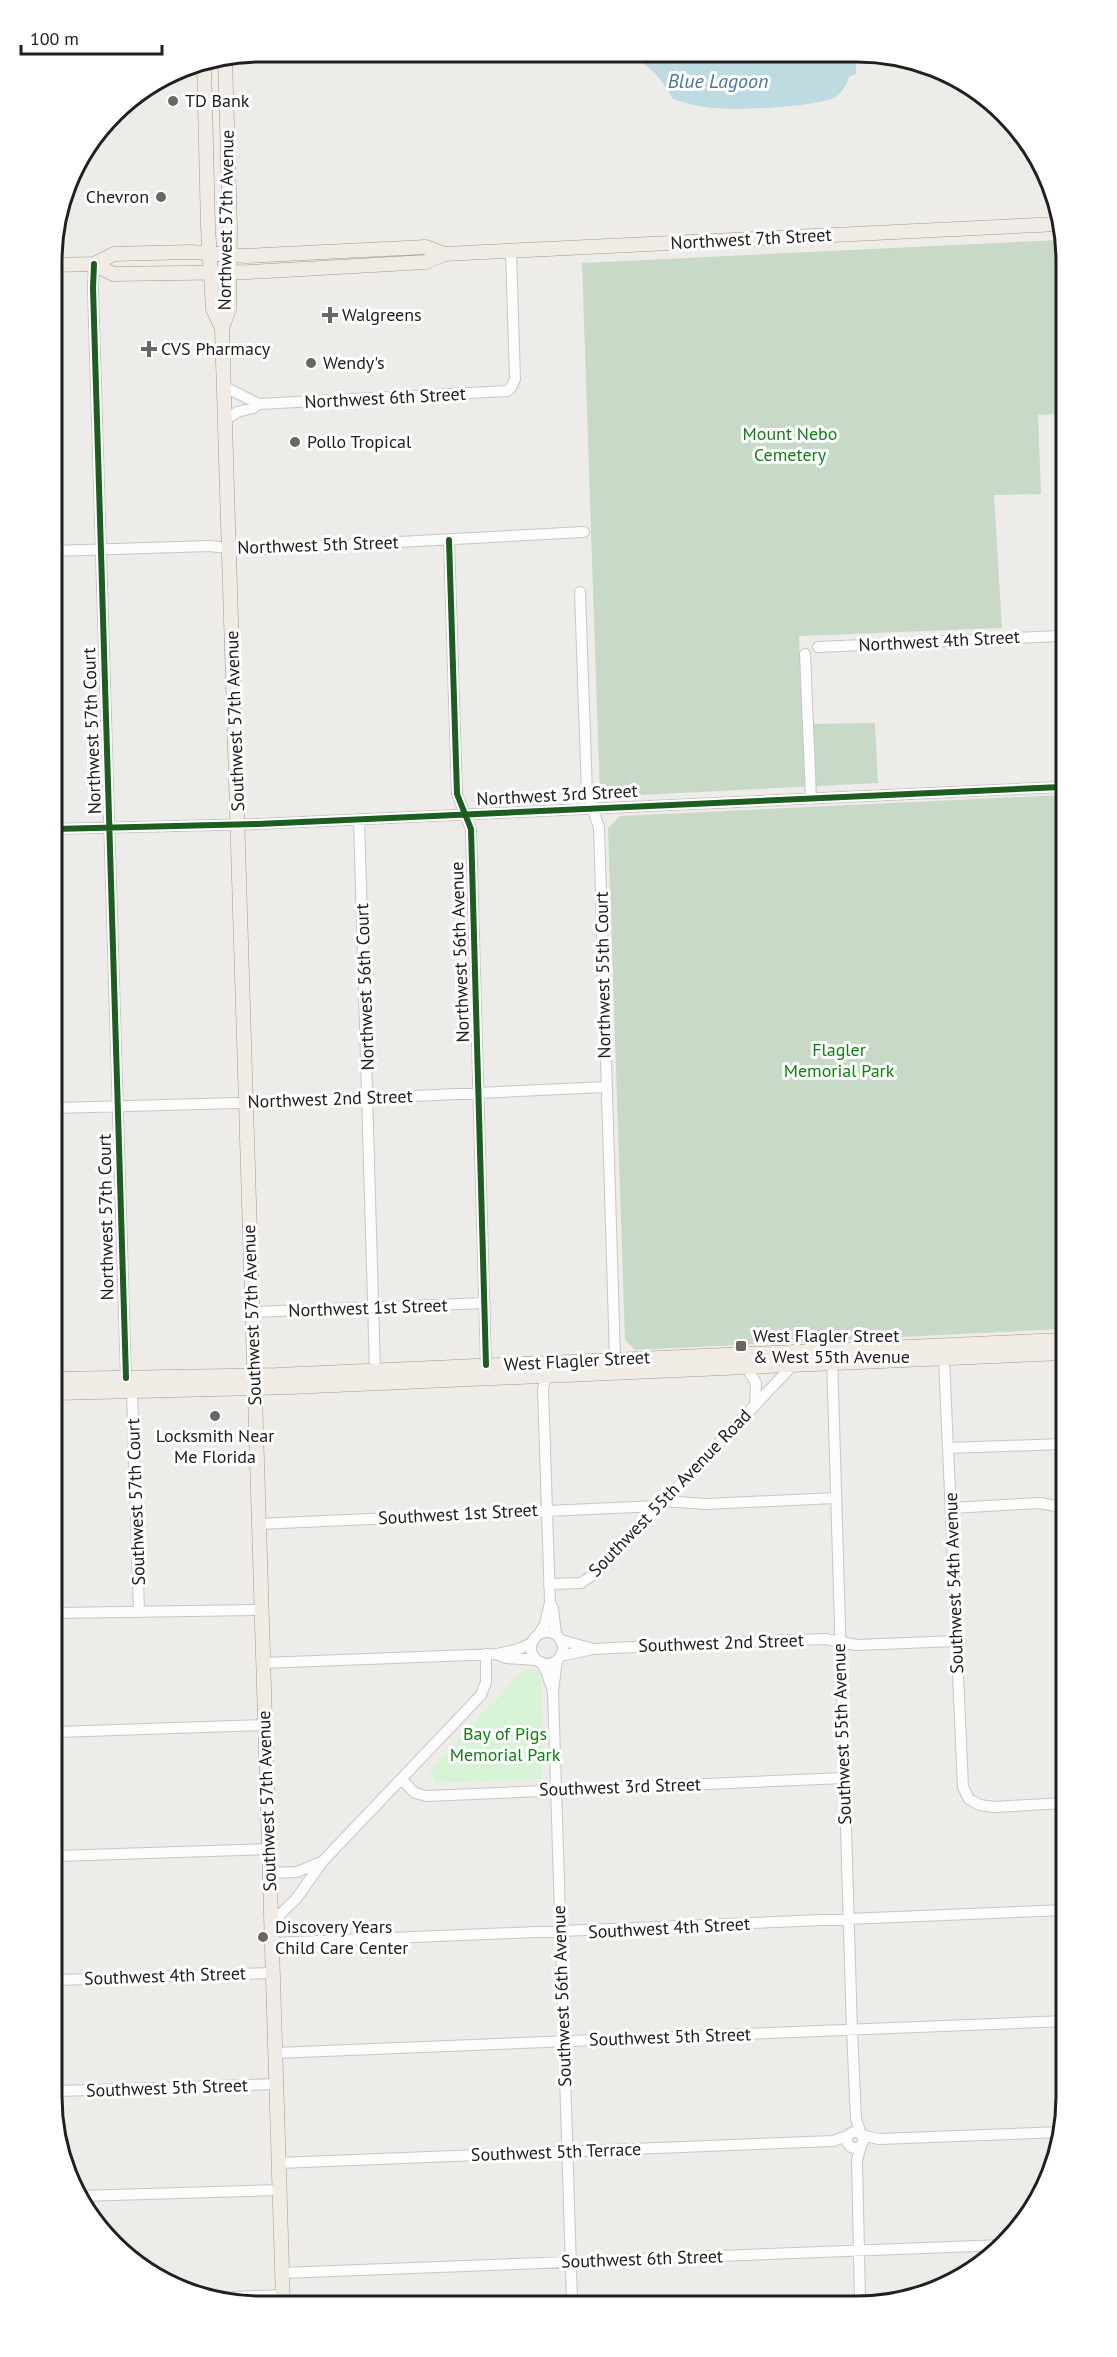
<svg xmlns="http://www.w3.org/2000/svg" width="1117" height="2357" font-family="'PT Sans',sans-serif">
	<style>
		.cemetery { fill: #c8d9c7 }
		.park { fill: #d7f3d6 }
		.water { fill: #bddbe1 }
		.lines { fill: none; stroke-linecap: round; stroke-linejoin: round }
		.minor-casing { stroke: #c7c6c5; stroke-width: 12 }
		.major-casing { stroke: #a59885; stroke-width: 15 }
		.minor { stroke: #fcfcfc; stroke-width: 10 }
		.major { stroke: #f1ebe6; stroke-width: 14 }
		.cycleway-casing { stroke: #fff; stroke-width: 10 }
		.cycleway { stroke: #1b5e20; stroke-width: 6 }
		.poi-dot { fill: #686766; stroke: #fff; stroke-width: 2 }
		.labels { text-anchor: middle; stroke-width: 6; stroke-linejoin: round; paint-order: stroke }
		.poi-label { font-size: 18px; fill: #202020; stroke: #fff; text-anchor: start }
		.street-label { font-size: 18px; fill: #202020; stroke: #fff }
		.park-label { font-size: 18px; fill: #0d7f11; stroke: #fff }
		.water-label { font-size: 20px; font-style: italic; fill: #47789f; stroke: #fff }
		.rim { fill: none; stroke: #202020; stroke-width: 3 }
	</style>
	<rect width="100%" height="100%" fill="#eeece9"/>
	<!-- cemetery -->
	<path class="cemetery" d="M 1059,240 L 1060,414 L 1038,415 L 1041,494 L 994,495 L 1002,628 L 799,636 L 803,724 L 875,723 L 878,783 L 600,797 L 582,263 Z
		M 1061,795 L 1063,1329 L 635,1350 L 625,1340 L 608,828 L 620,816 Z"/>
	<!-- park -->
	<path class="park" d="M 529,1668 C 536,1669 539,1671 541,1679 L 542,1775 L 539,1779 L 532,1780 L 435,1783 L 430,1771 L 433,1766 L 523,1671 Z"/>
	<!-- water -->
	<path class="water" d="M 452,52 L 856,55 L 856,74 L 849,77 C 847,84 843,91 837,96 C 821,107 735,111 714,108 C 700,107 686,103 673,99 C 662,81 654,68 635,59 L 495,58 Z"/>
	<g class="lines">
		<defs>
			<path id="minor" d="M 94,264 L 93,288 L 126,1378
				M 223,386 L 259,404
				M 225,420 L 237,412 L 253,408 L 259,404 L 507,391 L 511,388 L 515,379 L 511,251
				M 449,540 L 457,794 L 471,829 L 486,1365
				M 53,551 L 209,546 L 249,550 L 584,532
				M 580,592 L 587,794 L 599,827 L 615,1359
				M 818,647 L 1060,636
				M 805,654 L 811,798
				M 359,819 L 375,1370
				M 54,829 L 258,824 L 1061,787
				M 55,1108 L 306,1101 L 606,1087
				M 251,1312 L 485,1303
				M 832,1356 L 852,2030 L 856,2119 L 861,2134
				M 944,1358 L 963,1787 L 969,1799 L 980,1805 L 994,1807 L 1064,1803
				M 746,1367 L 756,1383 L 755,1406
				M 132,1392 L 139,1612
				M 948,1448 L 1063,1444
				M 663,1501 L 706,1504 L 835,1498
				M 951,1508 L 1040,1503 L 1056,1506 L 1063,1513
				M 258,1524 L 658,1506
				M 549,1584 L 581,1583 L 597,1572 L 793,1365
				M 550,1604 L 553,1608 L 556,1635
				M 56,1613 L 261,1610
				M531 1648a16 16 0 1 1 32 0a16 16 0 1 1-32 0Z
				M 539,1634 L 545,1624 L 550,1602 L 543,1389 L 546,1376
				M 561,1640 L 590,1648
				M 497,1654 L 506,1658 L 537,1660
				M 560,1656 L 593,1649 L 737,1642 L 825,1639 L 857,1645 L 956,1641
				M 557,1660 L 553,1691 L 572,2300
				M 541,1662 L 546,1671 L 553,1691
				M 263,1663 L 497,1654 L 519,1649 L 532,1643
				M 57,1732 L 265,1725
				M 401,1779 L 415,1793 L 427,1796 L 844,1778
				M 57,1856 L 268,1849
				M 269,1873 L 297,1872 L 323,1861
				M 271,1923 L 296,1899 L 323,1861 L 481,1695 L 486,1682 L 486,1654
				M 272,1943 L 1065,1910
				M 58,1980 L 273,1973
				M 275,2053 L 1065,2021
				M 58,2091 L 276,2084
				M847 2140a8 8 0 1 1 16 0a8 8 0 1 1-16 0Z
				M 861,2135 L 879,2139 L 1061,2132
				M 278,2163 L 833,2141 L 847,2136
				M 79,2196 L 279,2190
				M 282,2273 L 1003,2245
				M 211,2298 L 282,2295
				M 860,2299 L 857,2160 L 861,2146"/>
			<path id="major" d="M 225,58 L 230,227 L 229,309 L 222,328 L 283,2302
				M 204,62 L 208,227 L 213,309 L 222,328
				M 94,264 L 113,274 L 248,272 L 426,262 L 444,254 L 1059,224
				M 52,265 L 94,264 L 114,254 L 191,252 L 246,256 L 426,247 L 444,254
				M 55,1379 L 277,1375 L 1063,1340
				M 56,1393 L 291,1387 L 1063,1353"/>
		</defs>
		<!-- minor casing -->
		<use href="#minor" class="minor-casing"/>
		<!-- major casing -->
		<use href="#major" class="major-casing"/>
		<!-- minor -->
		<use href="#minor" class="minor"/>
		<!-- major -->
		<use href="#major" class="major"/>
		<defs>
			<path id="cycleway" d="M 94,264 L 93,288 L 126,1378
				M 449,540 L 457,794 L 471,829 L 486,1365
				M 54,829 L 258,824 L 1061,787"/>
		</defs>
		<!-- cycleway casing -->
		<use href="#cycleway" class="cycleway-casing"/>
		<!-- cycleway -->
		<use href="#cycleway" class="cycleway"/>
	</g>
	<!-- markers -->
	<g class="poi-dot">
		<circle cx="173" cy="101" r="6"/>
		<circle cx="161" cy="197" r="6"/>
		<path d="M327 306h6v6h6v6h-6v6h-6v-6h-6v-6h6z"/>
		<path d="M146 340h6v6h6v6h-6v6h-6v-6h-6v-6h6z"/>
		<circle cx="311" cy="363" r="6"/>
		<circle cx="295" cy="442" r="6"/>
		<rect x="735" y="1340" width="12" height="12" rx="3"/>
		<circle cx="215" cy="1416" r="6"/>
		<circle cx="263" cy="1937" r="6"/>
	</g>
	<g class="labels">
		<!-- poi labels -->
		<g class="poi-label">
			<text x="185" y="107">TD Bank</text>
			<text x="149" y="203" text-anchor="end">Chevron</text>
			<text x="342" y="321">Walgreens</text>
			<text x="161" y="355">CVS Pharmacy</text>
			<text x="323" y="369">Wendy's</text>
			<text x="307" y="448">Pollo Tropical</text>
			<text x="753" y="1342">West Flagler Street<tspan x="753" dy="21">&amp; West 55th Avenue</tspan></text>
			<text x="215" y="1442" text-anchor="middle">Locksmith Near<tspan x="215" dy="21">Me Florida</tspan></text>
			<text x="275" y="1933">Discovery Years<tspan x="275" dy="21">Child Care Center</tspan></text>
		</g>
		<!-- street labels -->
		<g class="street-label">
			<text transform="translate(226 220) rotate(-89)" y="6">Northwest 57th Avenue</text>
			<text transform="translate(751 239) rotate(-3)" y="6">Northwest 7th Street</text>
			<text transform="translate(385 398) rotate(-3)" y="6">Northwest 6th Street</text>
			<text transform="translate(318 545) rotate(-2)" y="6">Northwest 5th Street</text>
			<text transform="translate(939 641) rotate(-3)" y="6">Northwest 4th Street</text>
			<text transform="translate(235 721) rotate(-92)" y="6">Southwest 57th Avenue</text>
			<text transform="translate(92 731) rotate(-92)" y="6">Northwest 57th Court</text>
			<text transform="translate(557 795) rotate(-3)" y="6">Northwest 3rd Street</text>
			<text transform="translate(460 952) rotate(-92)" y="6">Northwest 56th Avenue</text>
			<text transform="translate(603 975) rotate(-91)" y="6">Northwest 55th Court</text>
			<text transform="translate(365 987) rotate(-92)" y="6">Northwest 56th Court</text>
			<text transform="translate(330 1099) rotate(-2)" y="6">Northwest 2nd Street</text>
			<text transform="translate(106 1217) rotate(-91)" y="6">Northwest 57th Court</text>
			<text transform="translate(368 1308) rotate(-2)" y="6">Northwest 1st Street</text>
			<text transform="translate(252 1315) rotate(-92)" y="6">Southwest 57th Avenue</text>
			<text transform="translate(577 1361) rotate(-3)" y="6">West Flagler Street</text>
			<text transform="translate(670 1493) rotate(-46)" y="6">Southwest 55th Avenue Road</text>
			<text transform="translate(136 1502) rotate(-92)" y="6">Southwest 57th Court</text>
			<text transform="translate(458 1514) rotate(-3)" y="6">Southwest 1st Street</text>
			<text transform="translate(954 1583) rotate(-92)" y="6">Southwest 54th Avenue</text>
			<text transform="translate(721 1643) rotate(-2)" y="6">Southwest 2nd Street</text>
			<text transform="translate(842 1734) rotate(-92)" y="6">Southwest 55th Avenue</text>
			<text transform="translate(620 1787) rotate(-2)" y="6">Southwest 3rd Street</text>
			<text transform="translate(267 1801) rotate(-92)" y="6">Southwest 57th Avenue</text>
			<text transform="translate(669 1928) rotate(-3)" y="6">Southwest 4th Street</text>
			<text transform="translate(165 1976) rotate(-2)" y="6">Southwest 4th Street</text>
			<text transform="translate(562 1996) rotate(-92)" y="6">Southwest 56th Avenue</text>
			<text transform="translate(670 2037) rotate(-2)" y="6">Southwest 5th Street</text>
			<text transform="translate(167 2088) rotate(-2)" y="6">Southwest 5th Street</text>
			<text transform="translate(556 2152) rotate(-2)" y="6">Southwest 5th Terrace</text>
			<text transform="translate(642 2259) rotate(-2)" y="6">Southwest 6th Street</text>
		</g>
		<!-- park labels -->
		<g class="park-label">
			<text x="790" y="440">Mount Nebo<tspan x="790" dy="21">Cemetery</tspan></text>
			<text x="839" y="1056">Flagler<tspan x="839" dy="21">Memorial Park</tspan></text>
			<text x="505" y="1740">Bay of Pigs<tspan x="505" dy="21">Memorial Park</tspan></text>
		</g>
		<!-- water labels -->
		<g class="water-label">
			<text x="718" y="88">Blue Lagoon</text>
		</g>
	</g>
	<!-- crop -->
	<path d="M0 0H1117V2357H0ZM261 62H857A199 199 0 0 1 1056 261V2097A199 199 0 0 1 857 2296H261A199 199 0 0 1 62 2097V261A199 199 0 0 1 261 62Z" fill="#fff" fill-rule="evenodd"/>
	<path class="rim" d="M261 62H857A199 199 0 0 1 1056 261V2097A199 199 0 0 1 857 2296H261A199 199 0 0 1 62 2097V261A199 199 0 0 1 261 62Z"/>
	<!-- scale -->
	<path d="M21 45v9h141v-9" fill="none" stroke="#202020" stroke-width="3"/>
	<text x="30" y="45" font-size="18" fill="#202020" stroke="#ffffff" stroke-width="4.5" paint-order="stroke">100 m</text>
</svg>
